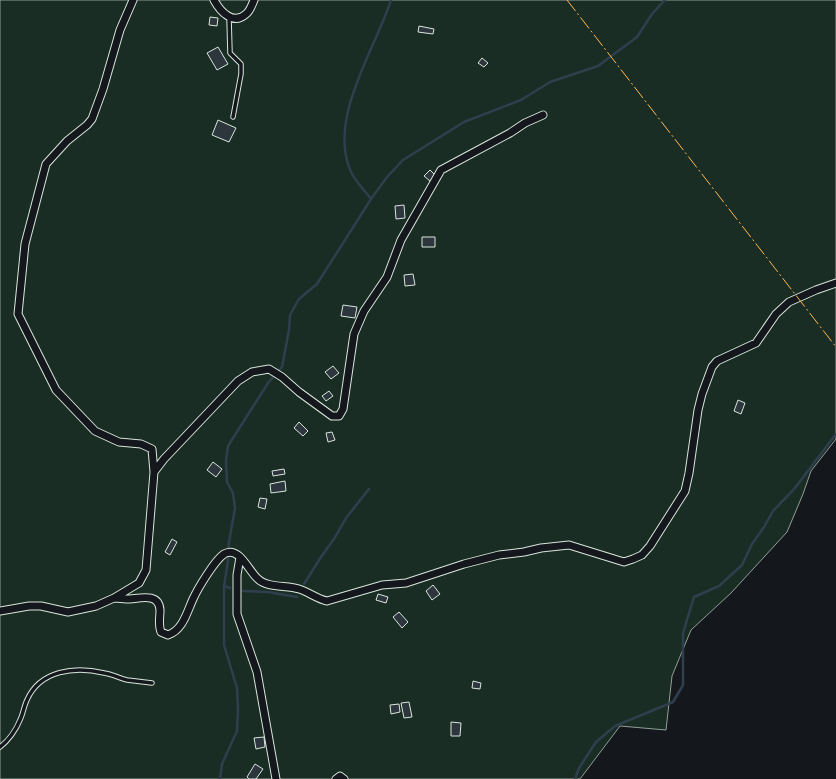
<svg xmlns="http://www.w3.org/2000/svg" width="836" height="779" font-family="Figtree,sans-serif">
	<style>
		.green { fill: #1a2d24; stroke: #939e99 }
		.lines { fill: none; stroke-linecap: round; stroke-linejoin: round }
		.stream { stroke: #2f3f4d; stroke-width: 2.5 }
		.building { fill: #2c363c; stroke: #d8e6dc }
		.lane-casing { stroke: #d8e6dc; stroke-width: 5.5 }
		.street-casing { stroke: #d8e6dc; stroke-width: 9 }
		.lane { stroke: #14181c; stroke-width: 3.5 }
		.street { stroke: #14181c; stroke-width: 7 }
		.power { stroke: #ffb74d; stroke-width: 1; stroke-dasharray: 14 3 2 3; stroke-linecap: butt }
	</style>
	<rect width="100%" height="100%" fill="#14181c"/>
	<!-- green -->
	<path class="green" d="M 0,0 L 836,0 L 836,439 L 811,471 L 803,494 L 787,532 L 731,593 L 691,630 L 672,676 L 666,730 L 620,726 L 580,779 L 0,779 Z"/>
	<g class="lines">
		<!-- stream -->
		<path class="stream" d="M 371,199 C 365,191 356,182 351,172 C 327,119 375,50 391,0
			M 304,584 L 321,557 L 334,539 L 346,518 L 369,489
			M 224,586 L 230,588
			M 243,591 L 268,592 L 297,597
			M 220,779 L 222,764 L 237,731 L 238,709 L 237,688 L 224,645 L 224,586 L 228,561 L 229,542 L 235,508 L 233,493 L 227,482 L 226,461 L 228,446 L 268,383 L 282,367 L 289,330 L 290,315 L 299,299 L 317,284 L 371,199 L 387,177 L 403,160 L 464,122 L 521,100 L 550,82 L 598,66 L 637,37 L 652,14 L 665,0
			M 575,779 L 579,768 L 596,742 L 615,726 L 673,702 L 683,685 L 683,633 L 694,597 L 719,586 L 742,565 L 752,544 L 764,527 L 773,511 L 795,488 L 836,434"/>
	</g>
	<!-- building -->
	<path class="building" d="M 210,17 L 218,18 L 217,26 L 209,25 Z
		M 419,26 L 434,29 L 433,34 L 418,32 Z
		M 218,47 L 228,64 L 217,70 L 207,53 Z
		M 482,58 L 488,63 L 484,67 L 478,63 Z
		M 218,120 L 236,128 L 229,142 L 212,135 Z
		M 430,170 L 435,175 L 430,181 L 424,176 Z
		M 404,205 L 405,218 L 396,219 L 395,206 Z
		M 422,237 L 435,237 L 435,247 L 422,247 Z
		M 413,274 L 415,285 L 405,286 L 404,275 Z
		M 343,305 L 357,307 L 355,318 L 341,316 Z
		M 333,366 L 339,373 L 331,379 L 325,372 Z
		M 329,391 L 333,396 L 326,401 L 322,396 Z
		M 738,400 L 745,403 L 741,414 L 734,411 Z
		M 299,422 L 308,431 L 303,436 L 294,428 Z
		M 332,432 L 335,440 L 328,442 L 326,433 Z
		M 213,462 L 222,469 L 216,477 L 207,470 Z
		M 284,469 L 285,474 L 273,476 L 272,471 Z
		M 285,481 L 286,491 L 271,493 L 270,484 Z
		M 260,498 L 267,499 L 265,509 L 258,507 Z
		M 172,539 L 177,542 L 170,555 L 165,552 Z
		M 433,585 L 440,594 L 432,600 L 426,591 Z
		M 378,594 L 388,597 L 386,603 L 376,600 Z
		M 399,612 L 408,622 L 402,628 L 393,617 Z
		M 473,681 L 481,683 L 480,689 L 472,688 Z
		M 409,702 L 412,717 L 404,718 L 401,703 Z
		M 399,704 L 400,712 L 391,714 L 390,705 Z
		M 451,722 L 461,723 L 460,736 L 451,736 Z
		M 264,737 L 265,747 L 256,749 L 254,738 Z
		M 255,764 L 263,769 L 256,779 L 249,779 L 247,777 Z"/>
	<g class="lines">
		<defs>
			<path id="lane" d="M 229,18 L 230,53 L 241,64 L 241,74 L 233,117
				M 0,747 C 8,741 16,730 20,720 C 23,714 24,706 27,700 C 40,670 75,666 104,673 C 112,674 119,678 127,680 C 135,681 144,682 152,683"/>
			<path id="street" d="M 214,0 C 220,11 233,26 246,14 C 250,11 252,5 254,0
				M 154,472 L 164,459 L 238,381 L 252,372 L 269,369 L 282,377 L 299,392 L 332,416 L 339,416 L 343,409 L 354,334 L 364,311 L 387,277 L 401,240 L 441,170 L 510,133 L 525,123 L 543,115
				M 240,557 L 237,575 L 237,614 L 257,672 L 276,779
				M 114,598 C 119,598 124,599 130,599 C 141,598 159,593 160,610 C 160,618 158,625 161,632 L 168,635 C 183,630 187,612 193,599 C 198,588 215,560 224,554 C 239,545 249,572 258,579 C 267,588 287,585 299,589 C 309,592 317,599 327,601 L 382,585 L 406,583 L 464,564 L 499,555 L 524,552 L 541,548 L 569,545 L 624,562 L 633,559 L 642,555 L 650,546 L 685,491 L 689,473 L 698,410 L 702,394 L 712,367 L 717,361 L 756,343 L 776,314 L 789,302 L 816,290 L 836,283
				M 0,611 L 29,606 L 41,606 L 68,612 L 96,606 L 114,598 L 139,583 L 146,570 L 154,472 L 152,449 L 141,444 L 119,442 L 95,431 L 56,390 L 18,314 L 25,244 L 46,164 L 67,141 L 87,125 L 92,119 L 103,89 L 120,30 L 133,0
				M 336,779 L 340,776 L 344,779"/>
		</defs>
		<!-- lane casing -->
		<use href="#lane" class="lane-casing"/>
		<!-- street casing -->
		<use href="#street" class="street-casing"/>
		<!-- lane -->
		<use href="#lane" class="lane"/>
		<!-- street -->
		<use href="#street" class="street"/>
		<!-- power -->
		<path class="power" d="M 567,0 L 836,347"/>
	</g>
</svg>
